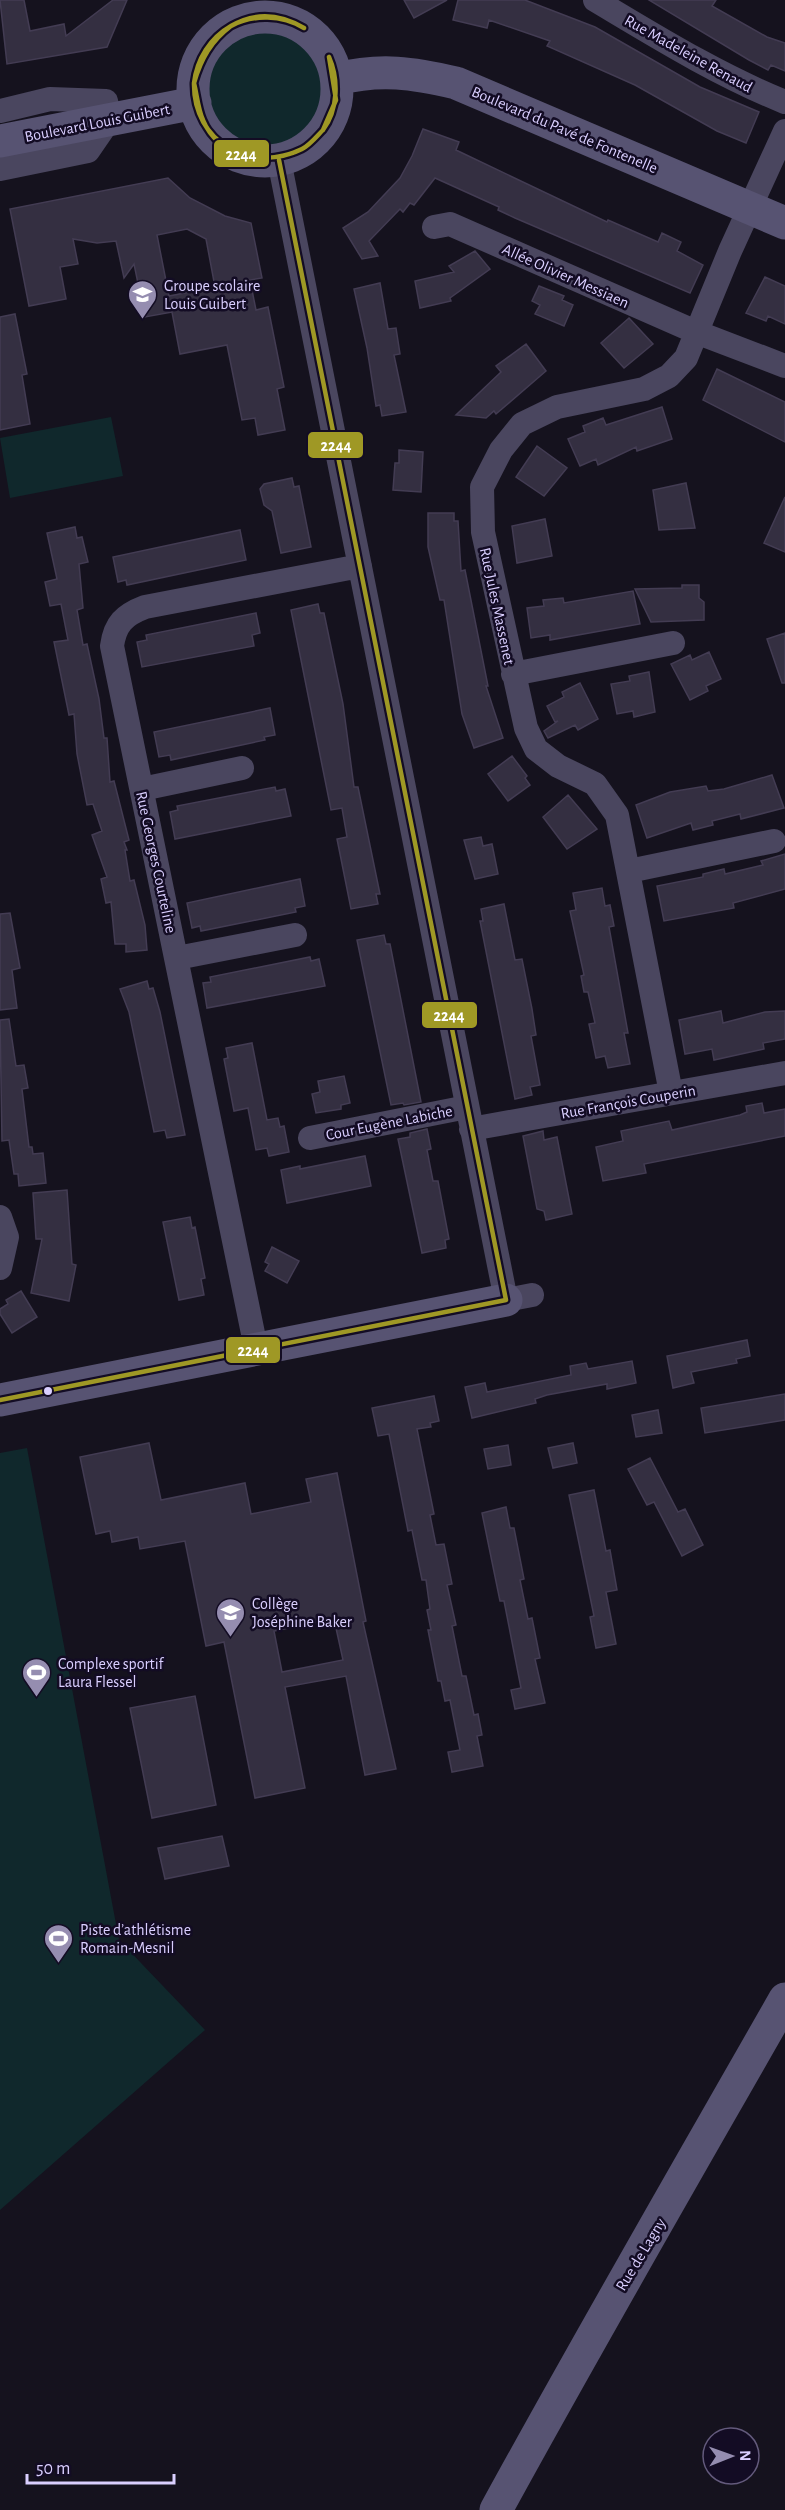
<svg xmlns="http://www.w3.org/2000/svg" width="785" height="2510" font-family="'Alegreya Sans',sans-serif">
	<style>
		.green { fill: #10282c }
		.building { fill: #342f41; stroke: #433c53; stroke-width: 1.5; fill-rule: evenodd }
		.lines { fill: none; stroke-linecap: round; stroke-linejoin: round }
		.street { stroke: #4a465f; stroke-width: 24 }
		.secondary { stroke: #575372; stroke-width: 33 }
		.bus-1-casing { stroke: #130c24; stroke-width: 9 }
		.bus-1 { stroke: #9f9825; stroke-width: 4.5 }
		.bus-dot { fill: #dacfff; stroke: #130c24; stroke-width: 2 }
		.labels { text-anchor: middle; stroke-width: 5; stroke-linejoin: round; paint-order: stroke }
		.street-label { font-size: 16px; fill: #dacfff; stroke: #130c24 }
		.poi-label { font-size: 16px; fill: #dacfff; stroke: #130c24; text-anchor: start }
		.line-badge { stroke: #130c24; stroke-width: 2 }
		.badge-label { font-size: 16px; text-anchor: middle; font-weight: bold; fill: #fff }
	</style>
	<rect width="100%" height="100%" fill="#15121e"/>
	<!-- green -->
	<path class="green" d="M206 89a59 59 0 1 1 118 0a59 59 0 1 1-118 0Z
		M 111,417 L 123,476 L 10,498 L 0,438 Z
		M 27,1448 L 119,1940 L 205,2030 L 0,2210 L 0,1453 Z"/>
	<!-- building -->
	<path class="building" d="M 0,0 L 24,0 L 30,31 L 64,24 L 66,36 L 113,0 L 127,0 L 107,47 L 7,64 Z
		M 404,0 L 447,0 L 414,18 Z
		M 458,0 L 525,0 L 595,27 L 700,87 L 759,112 L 746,143 L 717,131 L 635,85 L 547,46 L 550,41 L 489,20 L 487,28 L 453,20 Z
		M 649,0 L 716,0 L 712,6 L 767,37 L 785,43 L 785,71 L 771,65 L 768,70 L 749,60 Z
		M 423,129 L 459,142 L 456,150 L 607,222 L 608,220 L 658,242 L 662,233 L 681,242 L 677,251 L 703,265 L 690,293 L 515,218 L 498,210 L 499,207 L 435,178 L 414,205 L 410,203 L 403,212 L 400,209 L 369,241 L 378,256 L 362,259 L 343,228 L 368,212 L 400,178 L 412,156 Z
		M 168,178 L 190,198 L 225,216 L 251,223 L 262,278 L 250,280 L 256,310 L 268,307 L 284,387 L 277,389 L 285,430 L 258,435 L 255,418 L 242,420 L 227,345 L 180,354 L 172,312 L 145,317 L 134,264 L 124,278 L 116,241 L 97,243 L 73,239 L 78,264 L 60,267 L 66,299 L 29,306 L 10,209 ZM 187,229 L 206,239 L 215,287 L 169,296 L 157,235 Z
		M 475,251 L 490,269 L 450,298 L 451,301 L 420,308 L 415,281 L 454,272 L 449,266 Z
		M 765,277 L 785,286 L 785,324 L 768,316 L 766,321 L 746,313 Z
		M 380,283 L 388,329 L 396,328 L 400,354 L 394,355 L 406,412 L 382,416 L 380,405 L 376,406 L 367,348 L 354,289 Z
		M 539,286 L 564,296 L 562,300 L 573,305 L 564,326 L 535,314 L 540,305 L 532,301 Z
		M 15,314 L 27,374 L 22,375 L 30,424 L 0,430 L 0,317 Z
		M 629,318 L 653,344 L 624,368 L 601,343 Z
		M 526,344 L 546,371 L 496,414 L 494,411 L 486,418 L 456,415 L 501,372 L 496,366 Z
		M 717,369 L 785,402 L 785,442 L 703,400 Z
		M 662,407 L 672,439 L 637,451 L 636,447 L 598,465 L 596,459 L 580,466 L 568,439 L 585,432 L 583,426 L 603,418 L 606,425 Z
		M 537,446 L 567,468 L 544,496 L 516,477 Z
		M 399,450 L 423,452 L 421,492 L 393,490 L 395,463 L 399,463 Z
		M 292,478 L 294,487 L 299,486 L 311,547 L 281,553 L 272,511 L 264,505 L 260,489 L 264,484 Z
		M 686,483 L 695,528 L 659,530 L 653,490 Z
		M 785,497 L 785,552 L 764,543 Z
		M 428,513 L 454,513 L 454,521 L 458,521 L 461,571 L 465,570 L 488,686 L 486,686 L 503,738 L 474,748 L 462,714 L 444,600 L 440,600 L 428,547 Z
		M 545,519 L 552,556 L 517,563 L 512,526 Z
		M 75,527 L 77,538 L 82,537 L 88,562 L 79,564 L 83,608 L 77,610 L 83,645 L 87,644 L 99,699 L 104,738 L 107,738 L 110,782 L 114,781 L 129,840 L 124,842 L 127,850 L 125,850 L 130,881 L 134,880 L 145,925 L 147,950 L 126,952 L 126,944 L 115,944 L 111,902 L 106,903 L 101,879 L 107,877 L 92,835 L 102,831 L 93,804 L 87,805 L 77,754 L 74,714 L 69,715 L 54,642 L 68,640 L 61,604 L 50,606 L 45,582 L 57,579 L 47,533 Z
		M 240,530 L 246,560 L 127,585 L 126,580 L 118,582 L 113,557 Z
		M 682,585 L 699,585 L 699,598 L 704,602 L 704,620 L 651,622 L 635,589 L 682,588 Z
		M 633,591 L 640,624 L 550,640 L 550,635 L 531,638 L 527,608 L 544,606 L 543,600 L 563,598 L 564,603 Z
		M 318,604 L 320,613 L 324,613 L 343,704 L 354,787 L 358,787 L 380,894 L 376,894 L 378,904 L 351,909 L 337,839 L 347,837 L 342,808 L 331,810 L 291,610 Z
		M 256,613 L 260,633 L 252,635 L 254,646 L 142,667 L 137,642 L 147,640 L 146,635 Z
		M 785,633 L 785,683 L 782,683 L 767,639 Z
		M 709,652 L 721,679 L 706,686 L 708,691 L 690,700 L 671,664 L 690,655 L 692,660 Z
		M 649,672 L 655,712 L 634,717 L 633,711 L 617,714 L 611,684 L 630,681 L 629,676 Z
		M 580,683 L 598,719 L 578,730 L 575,725 L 548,738 L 544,731 L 558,721 L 555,722 L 547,706 L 564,697 L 562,692 Z
		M 270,708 L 275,735 L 264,737 L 265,740 L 171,760 L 170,755 L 159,757 L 154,732 Z
		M 512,756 L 527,776 L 525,778 L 530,785 L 508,801 L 488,774 Z
		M 772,775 L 784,808 L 741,819 L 740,814 L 712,821 L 713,825 L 693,830 L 691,823 L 647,838 L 636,805 L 670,792 L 706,786 L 708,791 L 724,789 Z
		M 275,787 L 276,791 L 285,789 L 291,816 L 175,839 L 170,812 L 178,810 L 177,806 Z
		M 568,795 L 597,829 L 567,849 L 543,817 Z
		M 481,837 L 483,846 L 492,844 L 498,874 L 475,879 L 464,840 Z
		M 785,854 L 785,889 L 733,903 L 734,908 L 664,921 L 657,886 L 703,877 L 703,874 L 724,869 L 725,874 L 763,865 L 761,861 Z
		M 300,879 L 305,906 L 295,908 L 296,912 L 201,931 L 200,926 L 192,928 L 187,903 Z
		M 602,888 L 605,906 L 610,905 L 614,926 L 609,927 L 628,1033 L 624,1033 L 630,1064 L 608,1068 L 605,1056 L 596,1058 L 589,1024 L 595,1023 L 588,992 L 584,992 L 581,976 L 584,975 L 570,911 L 576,910 L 573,893 Z
		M 504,904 L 515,960 L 522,959 L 532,1009 L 536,1035 L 531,1036 L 540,1085 L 530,1087 L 532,1095 L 515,1099 L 480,921 L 483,921 L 481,909 Z
		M 10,913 L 20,968 L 12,970 L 17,1008 L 0,1010 L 0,914 Z
		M 384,935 L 386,944 L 390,944 L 421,1102 L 404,1105 L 403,1103 L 391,1105 L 357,940 Z
		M 310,957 L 311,961 L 319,959 L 325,986 L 207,1008 L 203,983 L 211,982 L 210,977 Z
		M 147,981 L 149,989 L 153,988 L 160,1012 L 185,1135 L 167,1138 L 165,1130 L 154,1132 L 129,1012 L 120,989 Z
		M 721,1011 L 723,1023 L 765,1012 L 785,1011 L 785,1039 L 763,1043 L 764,1049 L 714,1060 L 712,1049 L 685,1054 L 679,1020 Z
		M 9,1019 L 16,1066 L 24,1065 L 28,1088 L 22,1089 L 29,1147 L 32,1147 L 33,1154 L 43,1153 L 46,1183 L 19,1186 L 18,1174 L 14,1174 L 9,1140 L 2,1141 L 0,1020 Z
		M 252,1043 L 267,1120 L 278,1118 L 280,1127 L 284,1126 L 289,1152 L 269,1156 L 267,1148 L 256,1150 L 248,1108 L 234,1111 L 224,1059 L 228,1058 L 226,1048 Z
		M 344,1076 L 350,1103 L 341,1105 L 341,1109 L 316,1113 L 312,1094 L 320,1092 L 318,1081 Z
		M 762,1103 L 764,1113 L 785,1109 L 785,1136 L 644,1164 L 646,1173 L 603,1181 L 596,1147 L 623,1141 L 621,1131 L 669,1121 L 672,1130 L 740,1115 L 747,1112 L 746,1106 Z
		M 427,1129 L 431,1149 L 427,1150 L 433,1181 L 438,1181 L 449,1239 L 445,1240 L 446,1248 L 422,1253 L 398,1139 L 410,1137 L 410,1133 Z
		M 543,1131 L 544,1140 L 557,1137 L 572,1214 L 546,1220 L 544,1211 L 537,1209 L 523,1136 Z
		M 365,1156 L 371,1186 L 287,1203 L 281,1170 L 300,1166 L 300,1169 Z
		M 67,1190 L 72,1264 L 76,1265 L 69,1301 L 31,1293 L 42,1239 L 36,1239 L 33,1193 Z
		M 190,1217 L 192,1228 L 195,1227 L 205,1278 L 201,1279 L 204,1295 L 179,1300 L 163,1222 Z
		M 272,1247 L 299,1261 L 287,1283 L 265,1271 L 269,1264 L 265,1262 Z
		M 21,1291 L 37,1317 L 12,1333 L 0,1314 L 0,1309 L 8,1304 L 6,1300 Z
		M 747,1340 L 750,1356 L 736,1359 L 737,1363 L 691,1372 L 694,1383 L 673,1388 L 667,1356 Z
		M 632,1361 L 636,1383 L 607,1389 L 607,1384 L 547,1395 L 535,1399 L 536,1403 L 472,1418 L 465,1387 L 485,1383 L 487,1392 L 571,1375 L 570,1366 L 586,1363 L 588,1369 Z
		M 785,1394 L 785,1420 L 705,1433 L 701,1408 Z
		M 434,1396 L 439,1421 L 430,1423 L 431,1427 L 417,1429 L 434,1514 L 430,1515 L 436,1545 L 444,1544 L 452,1584 L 447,1585 L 456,1625 L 452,1626 L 462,1676 L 466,1676 L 474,1715 L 478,1714 L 482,1735 L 477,1736 L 483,1766 L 452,1772 L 448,1752 L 460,1750 L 450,1700 L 445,1701 L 441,1681 L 438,1681 L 428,1630 L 431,1630 L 427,1610 L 430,1609 L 426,1580 L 422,1580 L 412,1530 L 408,1531 L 389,1434 L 378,1436 L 372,1408 Z
		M 658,1410 L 662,1433 L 636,1437 L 632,1415 Z
		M 149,1443 L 161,1500 L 245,1483 L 251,1514 L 311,1502 L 306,1479 L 337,1473 L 366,1621 L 363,1622 L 396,1769 L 365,1775 L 346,1676 L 285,1687 L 305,1788 L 255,1798 L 224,1642 L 206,1646 L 185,1541 L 140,1549 L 138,1537 L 112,1542 L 110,1531 L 96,1534 L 80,1457 ZM 334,1619 L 343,1660 L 282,1672 L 274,1631 Z
		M 573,1443 L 577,1463 L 553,1468 L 548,1448 Z
		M 508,1445 L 511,1465 L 488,1469 L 484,1449 Z
		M 650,1458 L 678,1512 L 685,1509 L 703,1545 L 682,1556 L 654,1502 L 647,1505 L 628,1469 Z
		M 594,1490 L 606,1551 L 610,1550 L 617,1590 L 606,1592 L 616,1644 L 596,1648 L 590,1617 L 594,1616 L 569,1495 Z
		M 506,1507 L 510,1528 L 514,1528 L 524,1579 L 520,1580 L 528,1619 L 532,1618 L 540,1658 L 535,1659 L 545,1703 L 515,1709 L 511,1690 L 521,1688 L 504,1601 L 500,1601 L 482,1513 Z
		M 195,1696 L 216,1805 L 152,1818 L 130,1708 Z
		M 222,1836 L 229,1866 L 165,1879 L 158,1848 Z"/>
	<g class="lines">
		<!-- street -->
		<path class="street" d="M 595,0 C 657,37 718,75 785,102
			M 0,111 L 50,99 L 106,101 L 110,119 L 88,151 L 0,169
			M 279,160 L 506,1300 L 532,1295
			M 434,227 L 450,224 L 696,332 L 785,366
			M 513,674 L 673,643
			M 142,789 L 242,768
			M 629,871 L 774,841
			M 177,958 L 295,935
			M 671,1093 L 617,815 L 595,784 L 558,766 L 536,749 L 526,728 L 483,532 L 482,487 L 501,450 L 522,424 L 557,407 L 644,389 L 669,376 L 686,358 L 730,251 L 785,131
			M 471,1129 L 785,1073
			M 310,1138 L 467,1107
			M 0,1217 L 7,1237 L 0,1268
			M 256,1348 L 112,646 C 115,624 124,615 145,607 L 360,566"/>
		<!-- secondary -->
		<path class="secondary" d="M193 89a72 72 0 1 1 144 0a72 72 0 1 1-144 0Z
			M 337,79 C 381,68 413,73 456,83 L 785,223
			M 0,141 L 195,103
			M 0,1400 L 506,1300
			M 496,2510 C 590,2338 688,2169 785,1999"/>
		<defs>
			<path id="bus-1" d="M 231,26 C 255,12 280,14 304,28
				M 231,26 C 253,14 282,15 304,28
				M 194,83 C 197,95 198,109 203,120 C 219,159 268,166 302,149 C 310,145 317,136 323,130
				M 194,83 C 193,143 251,174 302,149 C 310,145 317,136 323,130
				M 194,83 C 197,59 210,38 231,26
				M 194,83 C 201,59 211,41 231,26
				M 323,130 L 336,100 L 329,57
				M 323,130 C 338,110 339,80 329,57
				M 279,160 L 506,1300
				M 0,1400 L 506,1300"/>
		</defs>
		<!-- bus-1 casing -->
		<use href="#bus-1" class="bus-1-casing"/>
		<!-- bus-1 -->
		<use href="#bus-1" class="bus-1"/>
	</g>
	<!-- icons -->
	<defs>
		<symbol id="school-pin" viewBox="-11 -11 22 30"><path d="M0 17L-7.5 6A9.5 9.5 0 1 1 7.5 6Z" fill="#958db0" stroke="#130c24"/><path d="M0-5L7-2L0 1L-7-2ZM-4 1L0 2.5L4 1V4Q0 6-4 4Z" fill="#fff"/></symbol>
		<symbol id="stadium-pin" viewBox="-11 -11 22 30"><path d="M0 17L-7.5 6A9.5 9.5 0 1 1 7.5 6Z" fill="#958db0" stroke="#130c24"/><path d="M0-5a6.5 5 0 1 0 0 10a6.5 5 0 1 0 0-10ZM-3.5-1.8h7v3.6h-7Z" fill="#fff"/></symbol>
	</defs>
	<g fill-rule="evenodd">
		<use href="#school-pin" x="126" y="278" width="33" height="45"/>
		<use href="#school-pin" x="214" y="1596" width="33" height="45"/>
		<use href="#stadium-pin" x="20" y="1656" width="33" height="45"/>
		<use href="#stadium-pin" x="42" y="1922" width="33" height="45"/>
	</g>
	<!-- markers -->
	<circle class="bus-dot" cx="48" cy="1391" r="5"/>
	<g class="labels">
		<!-- street labels -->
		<g class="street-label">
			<text transform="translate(689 53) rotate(29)" y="6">Rue Madeleine Renaud</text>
			<text transform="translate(97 122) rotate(-11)" y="6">Boulevard Louis Guibert</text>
			<text transform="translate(565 129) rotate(23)" y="6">Boulevard du Pavé de Fontenelle</text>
			<text transform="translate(566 275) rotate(24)" y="6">Allée Olivier Messiaen</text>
			<text transform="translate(498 606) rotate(78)" y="6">Rue Jules Massenet</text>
			<text transform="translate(157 862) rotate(78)" y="6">Rue Georges Courteline</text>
			<text transform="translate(628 1101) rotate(-10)" y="6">Rue François Couperin</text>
			<text transform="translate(389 1122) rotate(-11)" y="6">Cour Eugène Labiche</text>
			<text transform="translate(640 2254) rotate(-59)" y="6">Rue de Lagny</text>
		</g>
		<!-- poi labels -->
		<g class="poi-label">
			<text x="164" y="291">Groupe scolaire<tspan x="164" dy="18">Louis Guibert</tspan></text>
			<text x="252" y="1609">Collège<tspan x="252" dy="18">Joséphine Baker</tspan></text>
			<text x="58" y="1669">Complexe sportif<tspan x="58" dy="18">Laura Flessel</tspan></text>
			<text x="80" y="1935">Piste d’athlétisme<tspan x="80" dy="18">Romain-Mesnil</tspan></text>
		</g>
	</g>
	<g class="line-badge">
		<rect x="213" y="139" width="57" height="29" rx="6" fill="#9f9825"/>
		<rect x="307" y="431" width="57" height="28" rx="6" fill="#9f9825"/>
		<rect x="421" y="1001" width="57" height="28" rx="6" fill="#9f9825"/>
		<rect x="225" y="1336" width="56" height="28" rx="6" fill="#9f9825"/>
	</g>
	<g class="badge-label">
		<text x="241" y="160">2244</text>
		<text x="336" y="451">2244</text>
		<text x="449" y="1021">2244</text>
		<text x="253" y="1356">2244</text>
	</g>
	<!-- north arrow -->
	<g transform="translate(731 2456) rotate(89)"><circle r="28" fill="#130c24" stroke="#635a7c" stroke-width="1.5"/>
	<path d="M0-4.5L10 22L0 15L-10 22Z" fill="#958db0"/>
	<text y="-9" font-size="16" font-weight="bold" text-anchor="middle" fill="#dacfff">N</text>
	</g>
	<!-- scale -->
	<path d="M27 2474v9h147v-9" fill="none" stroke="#dacfff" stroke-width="3"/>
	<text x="36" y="2474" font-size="18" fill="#dacfff" stroke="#130c24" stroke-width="4.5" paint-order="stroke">50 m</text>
</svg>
